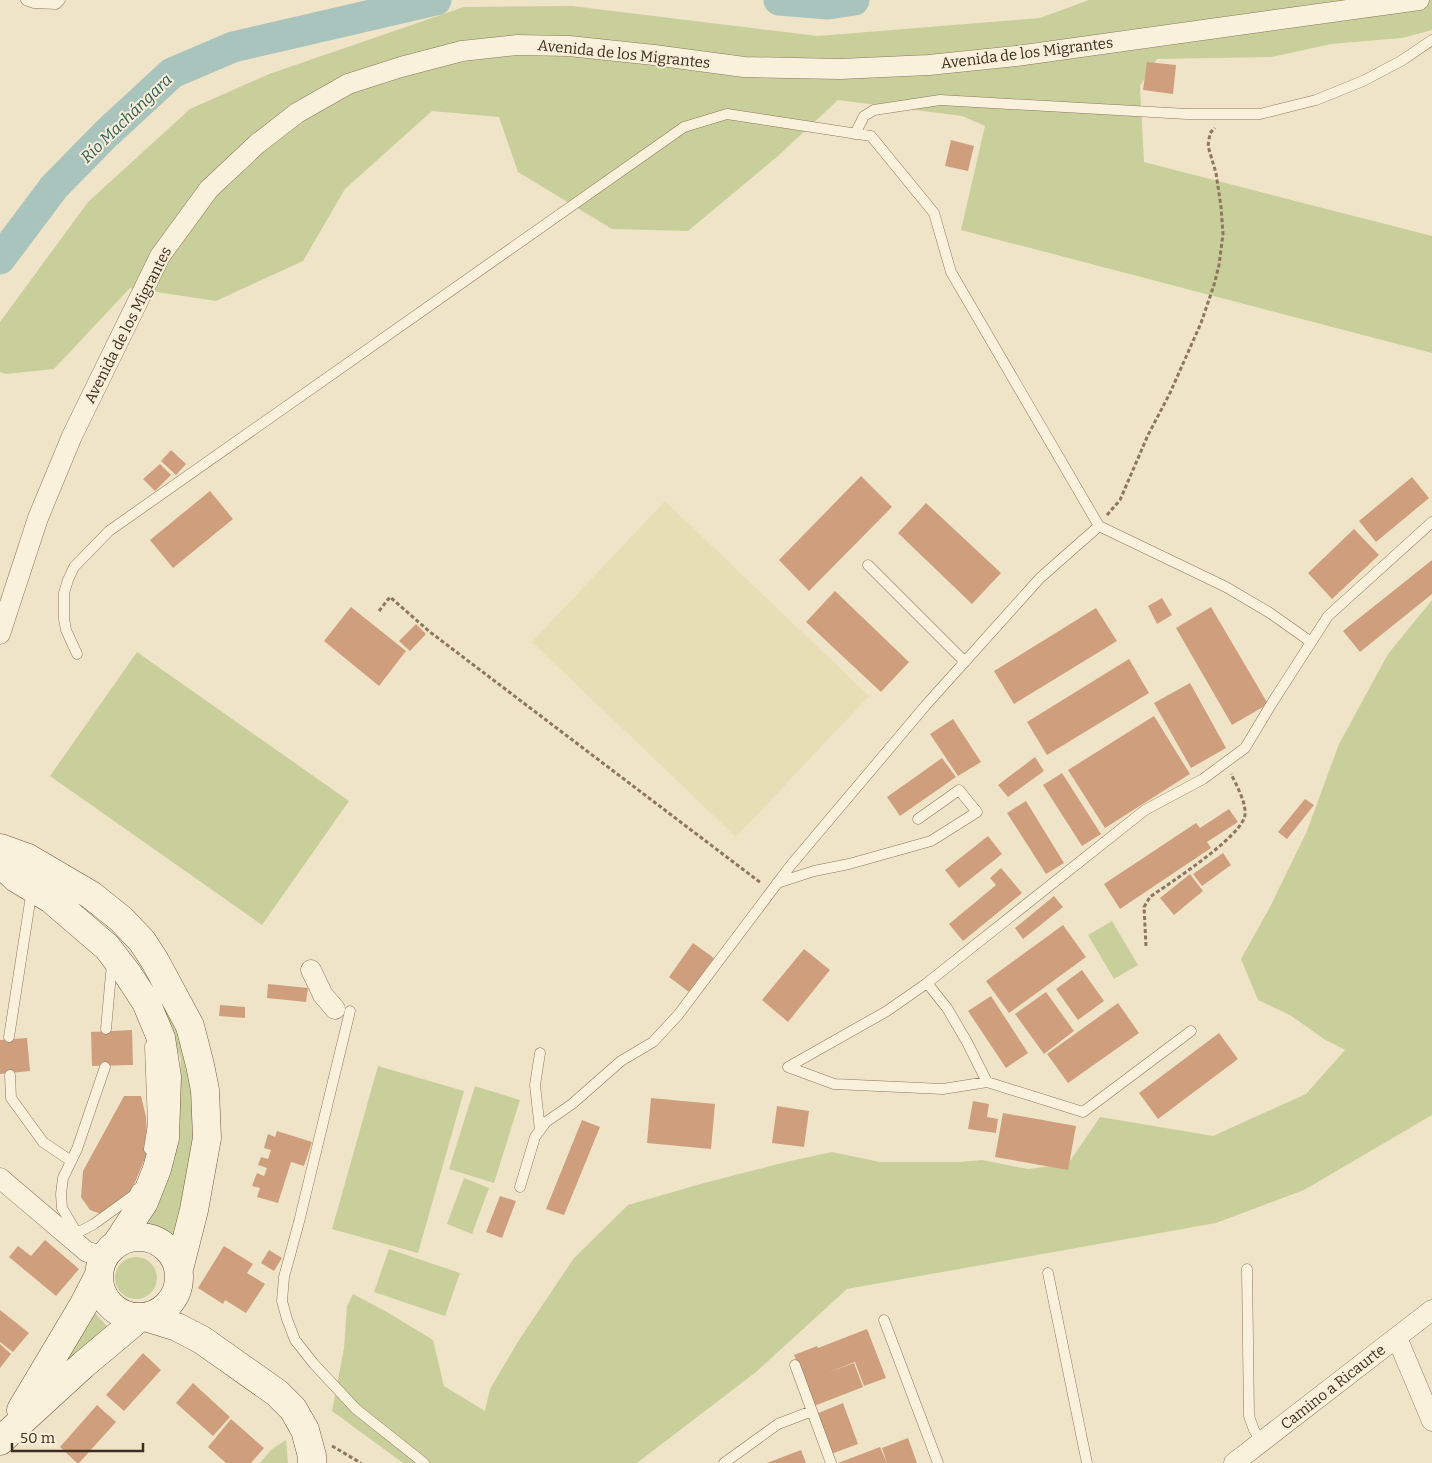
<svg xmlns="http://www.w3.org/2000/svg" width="1432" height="1463" font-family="Bitter,serif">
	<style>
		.farmland { fill: #e6deb5 }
		.green { fill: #c9cf9b }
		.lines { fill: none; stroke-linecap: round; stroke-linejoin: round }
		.river { stroke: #a9c4bc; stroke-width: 31 }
		.building { fill: #cf9f7d }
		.lane-casing { stroke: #8d765c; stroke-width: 11 }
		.street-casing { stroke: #8d765c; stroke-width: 21 }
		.secondary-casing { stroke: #6f573f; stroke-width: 29 }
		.path { stroke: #8d765c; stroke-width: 3; stroke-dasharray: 4 2.5; stroke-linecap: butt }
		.lane { stroke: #faf1dc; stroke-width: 10 }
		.street { stroke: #faf1dc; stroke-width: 20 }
		.secondary { stroke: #faf1dc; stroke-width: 28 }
		.labels { text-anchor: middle; stroke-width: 4; stroke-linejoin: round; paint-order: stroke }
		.street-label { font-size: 15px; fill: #3d2e20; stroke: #f7eed8 }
		.water-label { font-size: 16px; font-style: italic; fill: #2f5d5a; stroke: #f7eed8 }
	</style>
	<rect width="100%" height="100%" fill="#f0e4c8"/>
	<!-- farmland -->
	<path class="farmland" d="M 665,501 L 869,696 L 736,837 L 532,642 Z"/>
	<!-- green -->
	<path class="green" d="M 1089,0 L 1432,0 L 1432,30 L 1402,38 L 1331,44 L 1272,57 L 1157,59 L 1140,86 L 1144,162 L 1432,236 L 1432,353 L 961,230 L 985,126 L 962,116 L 838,100 L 778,156 L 688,231 L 612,229 L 518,172 L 499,117 L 432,111 L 345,189 L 303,261 L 216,301 L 130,288 L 54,369 L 6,374 L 0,372 L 0,322 L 88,202 L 190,109 L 269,74 L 464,7 L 572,6 L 818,36 L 1040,18 Z
		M 1432,600 L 1432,1115 L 1304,1190 L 1216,1223 L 847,1289 L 756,1372 L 637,1463 L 403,1463 L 332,1411 L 344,1348 L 347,1306 L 353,1294 L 387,1312 L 433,1340 L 444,1386 L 485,1411 L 490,1389 L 519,1340 L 574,1258 L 628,1205 L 704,1183 L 790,1161 L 832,1152 L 880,1162 L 958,1162 L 982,1160 L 1028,1169 L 1068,1164 L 1100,1117 L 1213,1136 L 1306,1094 L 1345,1050 L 1324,1039 L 1290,1015 L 1258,1000 L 1241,959 L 1270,907 L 1307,831 L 1339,744 L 1388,654 Z
		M 137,652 L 349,801 L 262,925 L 50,776 Z
		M 1112,921 L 1138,965 L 1114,979 L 1088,935 Z
		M 164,1006 L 173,1009 L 193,1077 L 194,1157 L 173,1242 L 142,1228 L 167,1174 L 180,1139 L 179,1102 L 181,1059 L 166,1020 Z
		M 378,1066 L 464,1091 L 418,1253 L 332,1229 Z
		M 475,1086 L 520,1100 L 494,1183 L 449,1169 Z
		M 464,1178 L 489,1188 L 472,1234 L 447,1224 Z
		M 389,1249 L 460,1273 L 445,1316 L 374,1292 Z
		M115 1278a21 21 0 1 1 42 0a21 21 0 1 1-42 0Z
		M 93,1311 L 107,1326 L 55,1371 Z
		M 286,1440 L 288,1463 L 260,1463 L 272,1449 Z"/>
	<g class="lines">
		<!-- river -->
		<path class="river" d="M 779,0 L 828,4 L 854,0
			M 0,259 L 54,187 L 106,134 L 172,73 L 233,47 L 436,0"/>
	</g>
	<!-- building -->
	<path class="building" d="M 1147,62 L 1176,65 L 1173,94 L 1143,90 Z
		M 951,140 L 974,146 L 968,171 L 945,166 Z
		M 171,450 L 186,464 L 176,475 L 161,461 Z
		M 160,464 L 171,475 L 155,491 L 143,479 Z
		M 861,476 L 892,507 L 809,591 L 779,560 Z
		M 1412,477 L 1429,498 L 1376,542 L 1359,521 Z
		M 210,491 L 233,519 L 173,568 L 150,540 Z
		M 926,503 L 1001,573 L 972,604 L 898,533 Z
		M 1354,529 L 1379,555 L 1332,599 L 1308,573 Z
		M 1432,560 L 1432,594 L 1360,652 L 1343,631 Z
		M 835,591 L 909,662 L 881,692 L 806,622 Z
		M 1162,598 L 1172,615 L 1157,624 L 1148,606 Z
		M 351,607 L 406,651 L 379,686 L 324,641 Z
		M 1211,607 L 1268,704 L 1232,725 L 1176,628 Z
		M 1096,608 L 1117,641 L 1014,704 L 994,671 Z
		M 416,624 L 426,634 L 410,651 L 399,641 Z
		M 1129,659 L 1149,693 L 1047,755 L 1027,722 Z
		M 1190,683 L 1226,748 L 1191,768 L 1154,703 Z
		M 1154,716 L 1190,774 L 1105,828 L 1068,770 Z
		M 953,719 L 981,762 L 958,776 L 930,734 Z
		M 1035,757 L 1044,771 L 1008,797 L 998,785 Z
		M 942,758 L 956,777 L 900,816 L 887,797 Z
		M 1062,773 L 1101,834 L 1082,846 L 1043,785 Z
		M 1305,799 L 1314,805 L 1287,839 L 1278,832 Z
		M 1026,801 L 1064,863 L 1046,874 L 1007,813 Z
		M 1229,809 L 1238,822 L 1207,842 L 1211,848 L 1120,909 L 1104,884 L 1196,823 L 1200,828 Z
		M 988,836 L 1002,854 L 959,888 L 945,870 Z
		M 1223,853 L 1231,865 L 1202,886 L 1193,874 Z
		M 1001,868 L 1022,893 L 963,941 L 949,924 L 996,885 L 990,878 Z
		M 1190,874 L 1203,891 L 1174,915 L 1160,898 Z
		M 1054,896 L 1063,907 L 1023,939 L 1015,928 Z
		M 1063,925 L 1086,957 L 1009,1013 L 986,981 Z
		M 693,943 L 714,958 L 689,992 L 669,977 Z
		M 804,949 L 830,970 L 788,1022 L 762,1000 Z
		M 1082,970 L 1104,1001 L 1078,1020 L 1056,989 Z
		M 268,984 L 308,988 L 306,1002 L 267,998 Z
		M 1046,992 L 1074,1031 L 1044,1054 L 1015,1014 Z
		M 991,996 L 1028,1053 L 1006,1068 L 968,1011 Z
		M 1118,1003 L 1139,1033 L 1068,1083 L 1047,1054 Z
		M 220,1005 L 245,1007 L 245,1018 L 219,1016 Z
		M 132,1030 L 133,1065 L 92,1066 L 91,1032 Z
		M 1219,1033 L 1238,1059 L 1158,1119 L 1139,1093 Z
		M 27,1038 L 30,1071 L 0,1074 L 0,1040 Z
		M 124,1096 L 141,1096 L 146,1117 L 148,1151 L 131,1192 L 101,1214 L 90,1210 L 81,1197 L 83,1171 Z
		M 651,1098 L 715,1104 L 711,1149 L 647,1143 Z
		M 973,1101 L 989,1104 L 987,1117 L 998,1119 L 996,1133 L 968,1129 Z
		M 777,1106 L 809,1111 L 804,1147 L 772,1143 Z
		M 1003,1113 L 1076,1126 L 1068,1170 L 995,1157 Z
		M 582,1120 L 600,1127 L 564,1215 L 546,1209 Z
		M 277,1131 L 312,1142 L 304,1166 L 291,1162 L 278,1203 L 257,1197 L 260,1188 L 252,1186 L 257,1173 L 264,1176 L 267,1168 L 258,1165 L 261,1157 L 268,1159 L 271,1150 L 264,1148 L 268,1134 L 275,1137 Z
		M 500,1196 L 516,1201 L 502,1238 L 486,1232 Z
		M 45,1240 L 79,1269 L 56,1296 L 9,1257 L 18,1246 L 31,1256 Z
		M 224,1246 L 253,1264 L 247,1273 L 265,1284 L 246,1313 L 225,1300 L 223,1304 L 198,1288 Z
		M 269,1250 L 282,1258 L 274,1271 L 261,1263 Z
		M 0,1310 L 29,1333 L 13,1352 L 0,1342 Z
		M 867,1329 L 886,1378 L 864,1386 L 855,1362 L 827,1373 L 854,1363 L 863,1387 L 814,1406 L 794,1355 L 817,1346 L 818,1348 Z
		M 0,1344 L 11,1354 L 0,1368 Z
		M 143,1353 L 161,1370 L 124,1411 L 106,1395 Z
		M 193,1383 L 230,1417 L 213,1436 L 176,1403 Z
		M 843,1403 L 858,1444 L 831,1454 L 816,1414 Z
		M 97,1405 L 116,1422 L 79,1463 L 77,1463 L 60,1447 Z
		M 231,1419 L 264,1448 L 251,1463 L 226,1463 L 208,1447 Z
		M 908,1438 L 917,1463 L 887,1463 L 882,1448 Z
		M 880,1447 L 887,1463 L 838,1463 Z
		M 801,1450 L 806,1463 L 767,1463 Z"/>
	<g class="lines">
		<defs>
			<path id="lane" d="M 26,0 L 34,3 L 56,4 L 60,0
				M 855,134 L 864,116 L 874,110 L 940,100 L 1187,114 L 1260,114 L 1316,100 L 1363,81 L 1401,61 L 1432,40
				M 1099,526 L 1226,587 L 1270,613 L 1311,642
				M 868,565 L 965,662
				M 77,654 L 66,630 L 64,619 L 64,593 L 68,580 L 74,567 L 109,531 L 684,127 L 727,114 L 871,136 L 934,213 L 951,272 L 1099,526 L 1040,578 L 926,705 L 791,865 L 678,1015 L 653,1042 L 621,1061 L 572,1104 L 546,1122 L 535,1137 L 520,1187
				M 777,883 L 814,871 L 849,864 L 931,841 L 977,812 L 959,790 L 918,819
				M 927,983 L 947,1008 L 967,1042 L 987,1082
				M 350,1011 L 299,1222 L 284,1277 L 282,1301 L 287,1319 L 295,1340 L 314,1364 L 356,1409 L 424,1463
				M 106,1029 L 112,963
				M 9,1037 L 32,889
				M 788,1067 L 887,1011 L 927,983 L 1145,810 L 1203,779 L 1245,748 L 1272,703 L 1328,616 L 1432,522
				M 788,1067 L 834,1084 L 943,1089 L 987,1082 L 1083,1112 L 1191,1031
				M 10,1075 L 11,1098 L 43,1142 L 71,1161
				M 540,1130 L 535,1085 L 540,1053
				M 149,1149 L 153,1124 L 150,1046
				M 77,1233 L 62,1208 L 61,1194 L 63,1178 L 77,1149 L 105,1067
				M 72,1239 L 77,1233 L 94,1224 L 134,1195 L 137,1189
				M 1247,1269 L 1249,1416 L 1254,1430 L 1262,1442
				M 1048,1273 L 1087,1463
				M 884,1320 L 938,1463
				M 795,1365 L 831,1463
				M 724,1463 L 778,1424 L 812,1411"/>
			<path id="street" d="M 0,634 L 38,518 L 72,436 L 160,256 L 209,189 L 257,144 L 297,113 L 348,84 L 401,67 L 462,51 L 517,45 L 569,46 L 654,55 L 744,67 L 840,69 L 929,65 L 1016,56 L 1419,0
				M 311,970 L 323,995 L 335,1009
				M 0,1178 L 87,1252 L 105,1256
				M 1397,1338 L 1432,1421
				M 1234,1463 L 1432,1310"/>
			<path id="secondary" d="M 0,848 L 28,858 L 91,895 L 121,919 L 142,941 L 155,961 L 190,1026 L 200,1065 L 205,1090 L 207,1138 L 194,1210 L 179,1269
				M 0,863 L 16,878 L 51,899 L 107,947 L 127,973 L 146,1002 L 161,1038 L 167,1077 L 165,1138 L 157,1169 L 144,1202 L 117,1243
				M99 1277a40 40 0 1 1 80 0a40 40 0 1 1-80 0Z
				M 145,1317 L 177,1327 L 202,1340 L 277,1393 L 293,1409 L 305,1430 L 312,1456 L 312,1463
				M 21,1410 L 83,1306 L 99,1275
				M 0,1441 L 83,1365 L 139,1318"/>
		</defs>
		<!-- lane casing -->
		<use href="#lane" class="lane-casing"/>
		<!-- street casing -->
		<use href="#street" class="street-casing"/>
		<!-- secondary casing -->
		<use href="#secondary" class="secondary-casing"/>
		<!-- path -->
		<path class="path" d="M 1107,515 L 1120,500 L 1148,435 L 1170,393 L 1201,323 L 1214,285 L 1219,265 L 1223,234 L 1221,207 L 1216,173 L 1208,146 L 1210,133 L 1215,128
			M 379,611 L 390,597 L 430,632 L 761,883
			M 1146,946 L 1144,907 L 1150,897 C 1168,884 1245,835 1245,814 C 1246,802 1236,784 1231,774
			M 332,1446 L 361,1463"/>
		<!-- lane -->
		<use href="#lane" class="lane"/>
		<!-- street -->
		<use href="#street" class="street"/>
		<!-- secondary -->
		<use href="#secondary" class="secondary"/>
	</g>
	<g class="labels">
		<!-- street labels -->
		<g class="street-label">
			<text transform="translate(1027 53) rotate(-7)" y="5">Avenida de los Migrantes</text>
			<text transform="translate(624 54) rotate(6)" y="5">Avenida de los Migrantes</text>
			<text transform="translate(128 325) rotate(-63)" y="5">Avenida de los Migrantes</text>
			<text transform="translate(1333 1387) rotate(-38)" y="5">Camino a Ricaurte</text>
		</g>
		<!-- water labels -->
		<g class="water-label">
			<text transform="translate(126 118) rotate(-44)" y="6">Río Machángara</text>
		</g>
	</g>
	<!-- scale -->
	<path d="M12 1443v8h131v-8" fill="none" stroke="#3d2e20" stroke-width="2.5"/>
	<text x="20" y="1443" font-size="15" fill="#3d2e20" stroke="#f7eed8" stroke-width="4" paint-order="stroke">50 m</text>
</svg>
